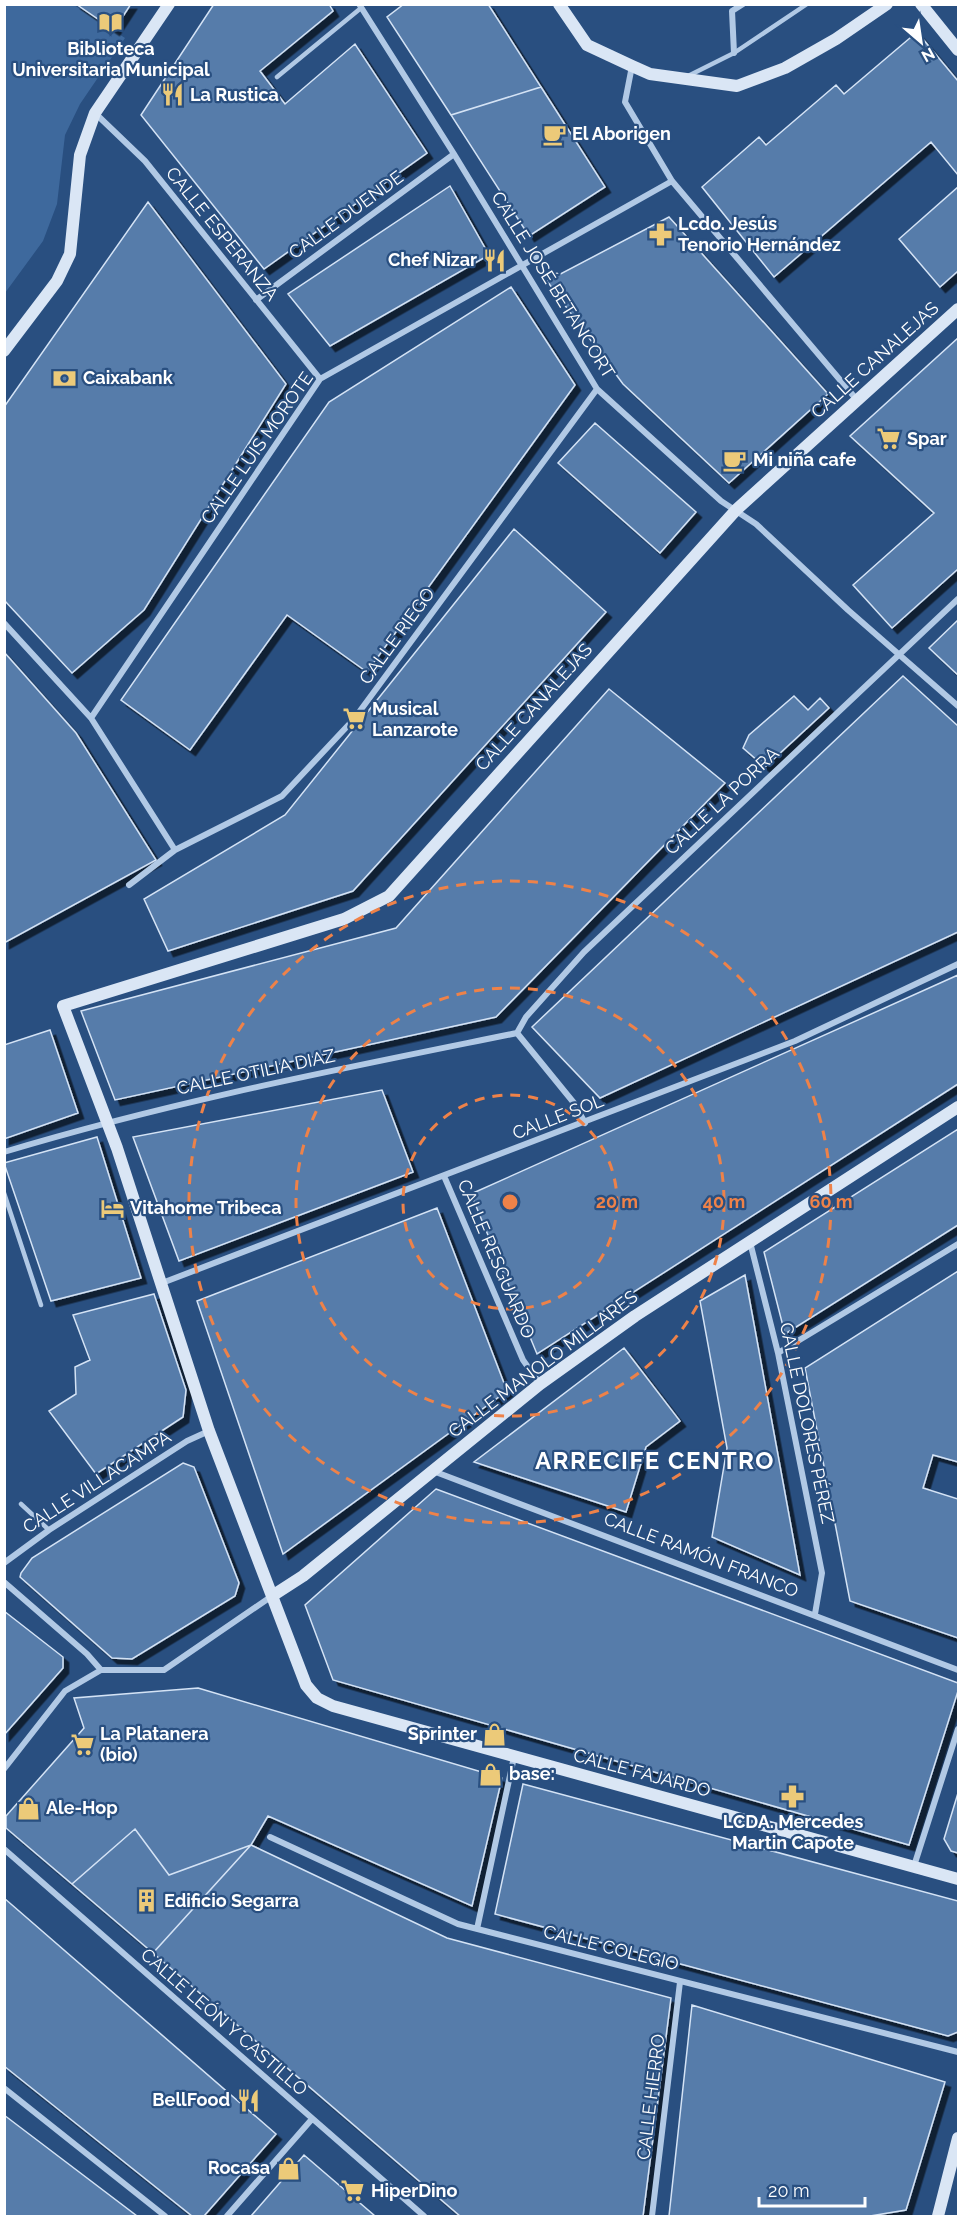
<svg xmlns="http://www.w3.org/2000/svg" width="963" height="2221" font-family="Raleway,sans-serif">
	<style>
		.green { fill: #3e699d }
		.building { fill: #567baa; stroke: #d4e3f5; stroke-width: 1.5; filter: url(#shadow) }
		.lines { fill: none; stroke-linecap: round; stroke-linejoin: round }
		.lane { stroke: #b1c9e5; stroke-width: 4.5 }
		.street { stroke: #b1c9e5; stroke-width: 6 }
		.secondary { stroke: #dae6f5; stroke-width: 12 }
		.ring { fill: none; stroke: #ee8249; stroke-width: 3; stroke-dasharray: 10 8 }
		.labels { text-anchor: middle; stroke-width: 4.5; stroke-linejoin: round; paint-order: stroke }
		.poi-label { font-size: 18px; font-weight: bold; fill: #fff; stroke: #294f80; text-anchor: start }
		.street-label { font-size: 18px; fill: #fff; stroke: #294f80 }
		.district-label { font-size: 24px; font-weight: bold; letter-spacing: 1.5px; fill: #fff; stroke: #294f80 }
		.centre { fill: #ee8249; stroke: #294f80; stroke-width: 3 }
		.ring-label { font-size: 18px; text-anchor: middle; font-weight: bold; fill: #ee8249; stroke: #294f80; stroke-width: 4.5; stroke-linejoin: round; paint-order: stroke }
	</style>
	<defs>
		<filter id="shadow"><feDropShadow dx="5.5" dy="5.5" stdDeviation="0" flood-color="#0009"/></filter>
	</defs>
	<rect width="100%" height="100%" fill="#294f80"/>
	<!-- green -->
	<path class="green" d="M 5,4 L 74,5 L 125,38 L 80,104 L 65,135 L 57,204 L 43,241 L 5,293 Z"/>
	<!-- building -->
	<path class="building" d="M 76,4 L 131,4 L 114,30 Z
		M 214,4 L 329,4 L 333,11 L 260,71 L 285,104 L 355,44 L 427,153 L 264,269 L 141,115 Z
		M 404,4 L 488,4 L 541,87 L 451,115 L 387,17 Z
		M 917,32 L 958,81 L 958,175 L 931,142 L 774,277 L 702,187 L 759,137 L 766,145 L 836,85 L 844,94 Z
		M 541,87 L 605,187 L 529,236 L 451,115 Z
		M 450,186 L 489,255 L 330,346 L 288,294 Z
		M 958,187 L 958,271 L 940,287 L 899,239 Z
		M 148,202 L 286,384 L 144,610 L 72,673 L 4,600 L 4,407 Z
		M 669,217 L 828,394 L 729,483 L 623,384 L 547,281 Z
		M 511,287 L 575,385 L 367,672 L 287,615 L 190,750 L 121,700 L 329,402 Z
		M 958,338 L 958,569 L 892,628 L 853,585 L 934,513 L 850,436 Z
		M 595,423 L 696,512 L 660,553 L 558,463 Z
		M 514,529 L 606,612 L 353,891 L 168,951 L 144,899 L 285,815 Z
		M 958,620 L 958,675 L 929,648 Z
		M 4,652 L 76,733 L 156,860 L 4,943 Z
		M 903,676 L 958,726 L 958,932 L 600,1098 L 532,1027 Z
		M 609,689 L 725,783 L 496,1017 L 115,1100 L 81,1011 L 396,928 Z
		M 794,696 L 808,710 L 820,698 L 829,708 L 765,767 L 743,748 L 749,735 Z
		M 958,975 L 958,1084 L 537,1354 L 471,1194 Z
		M 50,1030 L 78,1113 L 4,1139 L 4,1045 Z
		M 382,1090 L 413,1172 L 179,1261 L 133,1137 Z
		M 958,1129 L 958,1225 L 785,1334 L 764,1252 Z
		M 97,1137 L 141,1278 L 51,1301 L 4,1163 Z
		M 437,1208 L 507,1391 L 283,1554 L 197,1301 Z
		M 958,1271 L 958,1462 L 933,1455 L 923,1488 L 958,1499 L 958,1638 L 850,1601 L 805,1368 Z
		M 745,1275 L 800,1575 L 712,1537 L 727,1448 L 700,1301 Z
		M 154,1294 L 186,1390 L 183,1417 L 96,1474 L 49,1411 L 76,1394 L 75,1367 L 90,1360 L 73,1315 Z
		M 624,1348 L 680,1421 L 646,1447 L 626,1512 L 474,1462 Z
		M 183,1463 L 194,1467 L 239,1583 L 235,1596 L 132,1659 L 112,1658 L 20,1577 L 21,1573 L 32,1558 Z
		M 436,1489 L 958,1683 L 958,1691 L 909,1845 L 333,1680 L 305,1605 Z
		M 4,1611 L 63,1657 L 63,1668 L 4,1735 Z
		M 198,1688 L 502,1778 L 472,1906 L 268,1816 L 251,1845 L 169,1875 L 135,1829 L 72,1884 L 6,1828 L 6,1816 L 84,1728 L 74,1698 Z
		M 523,1784 L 958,1901 L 958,2032 L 948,2036 L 495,1914 Z
		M 958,1793 L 958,1853 L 951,1851 L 944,1839 Z
		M 135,1829 L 169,1875 L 251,1845 L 153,1953 L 72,1884 Z
		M 251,1845 L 447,1938 L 671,1998 L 643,2216 L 460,2216 L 153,1953 Z
		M 4,1898 L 276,2134 L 204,2216 L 192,2216 L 4,2066 Z
		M 692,2005 L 945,2082 L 906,2210 L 870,2216 L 669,2216 Z
		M 4,2115 L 137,2216 L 4,2216 Z
		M 304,2155 L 375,2216 L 251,2216 Z"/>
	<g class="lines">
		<!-- lane -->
		<path class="lane" d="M 688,76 L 734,53 L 807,4
			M 277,77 L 361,8
			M 4,1193 L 41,1305
			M 21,1504 L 49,1530"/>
		<!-- street -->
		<path class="street" d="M 359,4 L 454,154 L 597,389 L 721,501 L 756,524 L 848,610 L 958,706
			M 734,53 L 732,11 L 743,4
			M 632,66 L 625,102 L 672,181 L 857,400
			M 96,114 L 145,161 L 320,379
			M 256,300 L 454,154
			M 4,623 L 91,718 L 175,850
			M 91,718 L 320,379 L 672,181
			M 129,885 L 175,850 L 282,796 L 354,719 L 597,389
			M 517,1033 L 526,1017 L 584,952 L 958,599
			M 517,1033 L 574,1103 L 585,1123
			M 4,1152 C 173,1101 345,1068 517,1033
			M 444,1176 L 523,1360 L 540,1384
			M 750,1242 L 778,1353 L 822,1573 L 815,1614
			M 162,1283 L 795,1041 L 958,964
			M 778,1353 L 958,1244
			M 433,1471 L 958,1670
			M 4,1563 L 49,1530 L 187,1441 L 209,1431
			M 4,1582 L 87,1654 L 101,1670
			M 4,1769 L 65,1691 L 101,1670 L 164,1670 L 272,1596
			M 270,1837 L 458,1924 L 958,2052
			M 4,1849 L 424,2216
			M 914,1866 L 958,1729
			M 477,1929 L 514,1757
			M 4,2088 L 165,2216
			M 227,2216 L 312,2119
			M 652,2216 L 680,1982"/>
		<!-- secondary -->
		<path class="secondary" d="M 559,4 L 587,45 L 632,66 L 650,74 L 737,86 L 785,68 L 836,39 L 887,4
			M 921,4 L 958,50
			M 958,309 L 736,510 L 389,896 L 344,919 L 63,1006 L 117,1148 L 209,1431 L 306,1685 L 317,1698 L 333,1706 L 958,1879
			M 4,351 L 57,281 L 70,254 L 80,155 L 95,113 L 169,4
			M 272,1596 L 303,1576 L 540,1384 L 635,1316 L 958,1107
			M 938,2216 L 958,2138"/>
	</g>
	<!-- distance rings -->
	<g class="ring">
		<circle cx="510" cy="1202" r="107"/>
		<circle cx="510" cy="1202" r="214"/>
		<circle cx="510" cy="1202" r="321"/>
	</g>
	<!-- icons -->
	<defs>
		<symbol id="library-bare" viewBox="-9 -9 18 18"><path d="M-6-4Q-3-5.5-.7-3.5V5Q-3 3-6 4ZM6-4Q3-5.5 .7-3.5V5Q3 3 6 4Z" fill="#ecca79" stroke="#294f80" stroke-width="2.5" paint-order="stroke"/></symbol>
		<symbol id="restaurant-bare" viewBox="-9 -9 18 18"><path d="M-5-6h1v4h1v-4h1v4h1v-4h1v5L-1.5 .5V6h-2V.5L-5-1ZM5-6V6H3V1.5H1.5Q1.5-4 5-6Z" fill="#ecca79" stroke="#294f80" stroke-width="2.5" paint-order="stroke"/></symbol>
		<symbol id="cafe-bare" viewBox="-9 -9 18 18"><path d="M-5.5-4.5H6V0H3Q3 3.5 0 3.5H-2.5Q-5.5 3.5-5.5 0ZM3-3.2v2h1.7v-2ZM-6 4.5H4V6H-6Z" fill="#ecca79" stroke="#294f80" stroke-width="2.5" paint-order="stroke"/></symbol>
		<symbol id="pharmacy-bare" viewBox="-9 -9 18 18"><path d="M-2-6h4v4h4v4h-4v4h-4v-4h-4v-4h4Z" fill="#ecca79" stroke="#294f80" stroke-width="2.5" paint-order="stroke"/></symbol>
		<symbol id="bank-bare" viewBox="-9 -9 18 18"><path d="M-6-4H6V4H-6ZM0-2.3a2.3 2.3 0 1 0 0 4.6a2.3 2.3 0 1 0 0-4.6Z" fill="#ecca79" stroke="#294f80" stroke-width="2.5" paint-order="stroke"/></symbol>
		<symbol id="supermarket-bare" viewBox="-9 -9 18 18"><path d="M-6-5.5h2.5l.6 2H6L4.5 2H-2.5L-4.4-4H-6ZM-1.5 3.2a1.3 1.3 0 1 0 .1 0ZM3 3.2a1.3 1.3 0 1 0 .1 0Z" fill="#ecca79" stroke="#294f80" stroke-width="2.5" paint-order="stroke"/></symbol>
		<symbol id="hotel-bare" viewBox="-9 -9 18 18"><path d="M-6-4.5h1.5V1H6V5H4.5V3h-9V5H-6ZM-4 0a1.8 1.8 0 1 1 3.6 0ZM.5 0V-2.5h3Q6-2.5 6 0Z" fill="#ecca79" stroke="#294f80" stroke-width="2.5" paint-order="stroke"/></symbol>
		<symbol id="shop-bare" viewBox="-9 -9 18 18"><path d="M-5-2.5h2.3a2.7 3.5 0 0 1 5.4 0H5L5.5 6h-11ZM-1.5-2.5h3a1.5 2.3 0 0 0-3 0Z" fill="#ecca79" stroke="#294f80" stroke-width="2.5" paint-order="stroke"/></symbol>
		<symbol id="building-bare" viewBox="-9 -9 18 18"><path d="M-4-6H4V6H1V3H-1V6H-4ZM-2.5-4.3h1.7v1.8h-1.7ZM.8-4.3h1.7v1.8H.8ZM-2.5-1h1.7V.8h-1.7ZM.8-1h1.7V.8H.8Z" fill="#ecca79" stroke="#294f80" stroke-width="2.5" paint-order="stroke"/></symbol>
	</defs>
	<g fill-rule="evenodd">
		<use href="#library-bare" x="94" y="6" width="33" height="33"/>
		<use href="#restaurant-bare" x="156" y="78" width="33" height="33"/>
		<use href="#cafe-bare" x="538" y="118" width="33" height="33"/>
		<use href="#pharmacy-bare" x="644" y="218" width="33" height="33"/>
		<use href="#restaurant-bare" x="478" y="244" width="33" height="33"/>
		<use href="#bank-bare" x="48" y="362" width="33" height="33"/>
		<use href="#supermarket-bare" x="872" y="422" width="33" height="33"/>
		<use href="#cafe-bare" x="718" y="444" width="33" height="33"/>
		<use href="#supermarket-bare" x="338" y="702" width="33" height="33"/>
		<use href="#hotel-bare" x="96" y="1192" width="33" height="33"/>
		<use href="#shop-bare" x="478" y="1718" width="33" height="33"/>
		<use href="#supermarket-bare" x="66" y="1728" width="33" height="33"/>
		<use href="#shop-bare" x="474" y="1758" width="33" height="33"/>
		<use href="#pharmacy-bare" x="776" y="1780" width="33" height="33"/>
		<use href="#shop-bare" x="12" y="1792" width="33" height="33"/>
		<use href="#building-bare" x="130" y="1884" width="33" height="33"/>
		<use href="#restaurant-bare" x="232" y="2084" width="33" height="33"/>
		<use href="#shop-bare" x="272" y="2152" width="33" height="33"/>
		<use href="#supermarket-bare" x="336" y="2174" width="33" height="33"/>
	</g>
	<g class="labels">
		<!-- poi labels -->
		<g class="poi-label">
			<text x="111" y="55" text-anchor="middle">Biblioteca<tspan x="111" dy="21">Universitaria Municipal</tspan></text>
			<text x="190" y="101">La Rustica</text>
			<text x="572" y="140">El Aborigen</text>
			<text x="678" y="230">Lcdo. Jesús<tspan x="678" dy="21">Tenorio Hernández</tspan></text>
			<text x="477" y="266" text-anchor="end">Chef Nizar</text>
			<text x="83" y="384">Caixabank</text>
			<text x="907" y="445">Spar</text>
			<text x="753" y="466">Mi niña cafe</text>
			<text x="372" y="715">Musical<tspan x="372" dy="21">Lanzarote</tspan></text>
			<text x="130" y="1214">Vitahome Tribeca</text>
			<text x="100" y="1740">La Platanera<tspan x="100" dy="21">(bio)</tspan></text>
			<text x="477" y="1740" text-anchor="end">Sprinter</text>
			<text x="509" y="1780">base:</text>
			<text x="46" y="1814">Ale-Hop</text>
			<text x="793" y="1828" text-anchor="middle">LCDA. Mercedes<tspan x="793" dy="21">Martin Capote</tspan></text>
			<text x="164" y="1907">Edificio Segarra</text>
			<text x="230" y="2106" text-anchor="end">BellFood</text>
			<text x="270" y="2174" text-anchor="end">Rocasa</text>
			<text x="371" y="2197">HiperDino</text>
		</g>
		<!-- street labels -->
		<g class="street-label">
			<text transform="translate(346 215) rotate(-36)" y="6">CALLE DUENDE</text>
			<text transform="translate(222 234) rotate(51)" y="6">CALLE ESPERANZA</text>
			<text transform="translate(553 285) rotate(58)" y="6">CALLE JOSÉ BETANCORT</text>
			<text transform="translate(875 360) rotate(-42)" y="6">CALLE CANALEJAS</text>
			<text transform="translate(257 448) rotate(-55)" y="6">CALLE LUIS MOROTE</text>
			<text transform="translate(397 636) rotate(-54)" y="6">CALLE RIEGO</text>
			<text transform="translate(534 707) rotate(-48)" y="6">CALLE CANALEJAS</text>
			<text transform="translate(722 801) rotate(-43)" y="6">CALLE LA PORRA</text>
			<text transform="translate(256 1072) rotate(-12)" y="6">CALLE OTILIA DIAZ</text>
			<text transform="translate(558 1117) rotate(-21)" y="6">CALLE SOL</text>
			<text transform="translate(496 1259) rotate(67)" y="6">CALLE RESGUARDO</text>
			<text transform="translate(543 1364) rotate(-37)" y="6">CALLE MANOLO MILLARES</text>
			<text transform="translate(807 1423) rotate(78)" y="6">CALLE DOLORES PÉREZ</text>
			<text transform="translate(97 1482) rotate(-33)" y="6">CALLE VILLACAMPA</text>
			<text transform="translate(701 1555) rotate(21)" y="6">CALLE RAMÓN FRANCO</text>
			<text transform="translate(642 1773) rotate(15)" y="6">CALLE FAJARDO</text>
			<text transform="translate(611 1948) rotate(14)" y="6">CALLE COLEGIO</text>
			<text transform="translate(224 2022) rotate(41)" y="6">CALLE LEÓN Y CASTILLO</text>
			<text transform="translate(651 2097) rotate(-83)" y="6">CALLE HIERRO</text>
		</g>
		<!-- district labels -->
		<g class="district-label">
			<text x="655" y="1469">ARRECIFE CENTRO</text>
		</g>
	</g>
	<circle cx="510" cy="1202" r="9" class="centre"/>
	<g class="ring-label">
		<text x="617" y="1208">20 m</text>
		<text x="724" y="1208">40 m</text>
		<text x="831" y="1208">60 m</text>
	</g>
	<!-- border -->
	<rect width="963" height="2221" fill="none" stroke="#ffffff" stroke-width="12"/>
	<!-- north arrow -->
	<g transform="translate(921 42) rotate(151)" stroke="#294f80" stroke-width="4.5" paint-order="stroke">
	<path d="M0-4.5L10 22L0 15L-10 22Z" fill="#ffffff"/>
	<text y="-9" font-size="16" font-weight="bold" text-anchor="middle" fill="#ffffff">N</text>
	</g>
	<!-- scale -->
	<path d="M759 2197v9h106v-9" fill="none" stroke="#ffffff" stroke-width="3"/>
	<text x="768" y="2197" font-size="18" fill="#ffffff" stroke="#294f80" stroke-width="4.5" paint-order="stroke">20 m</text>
</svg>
